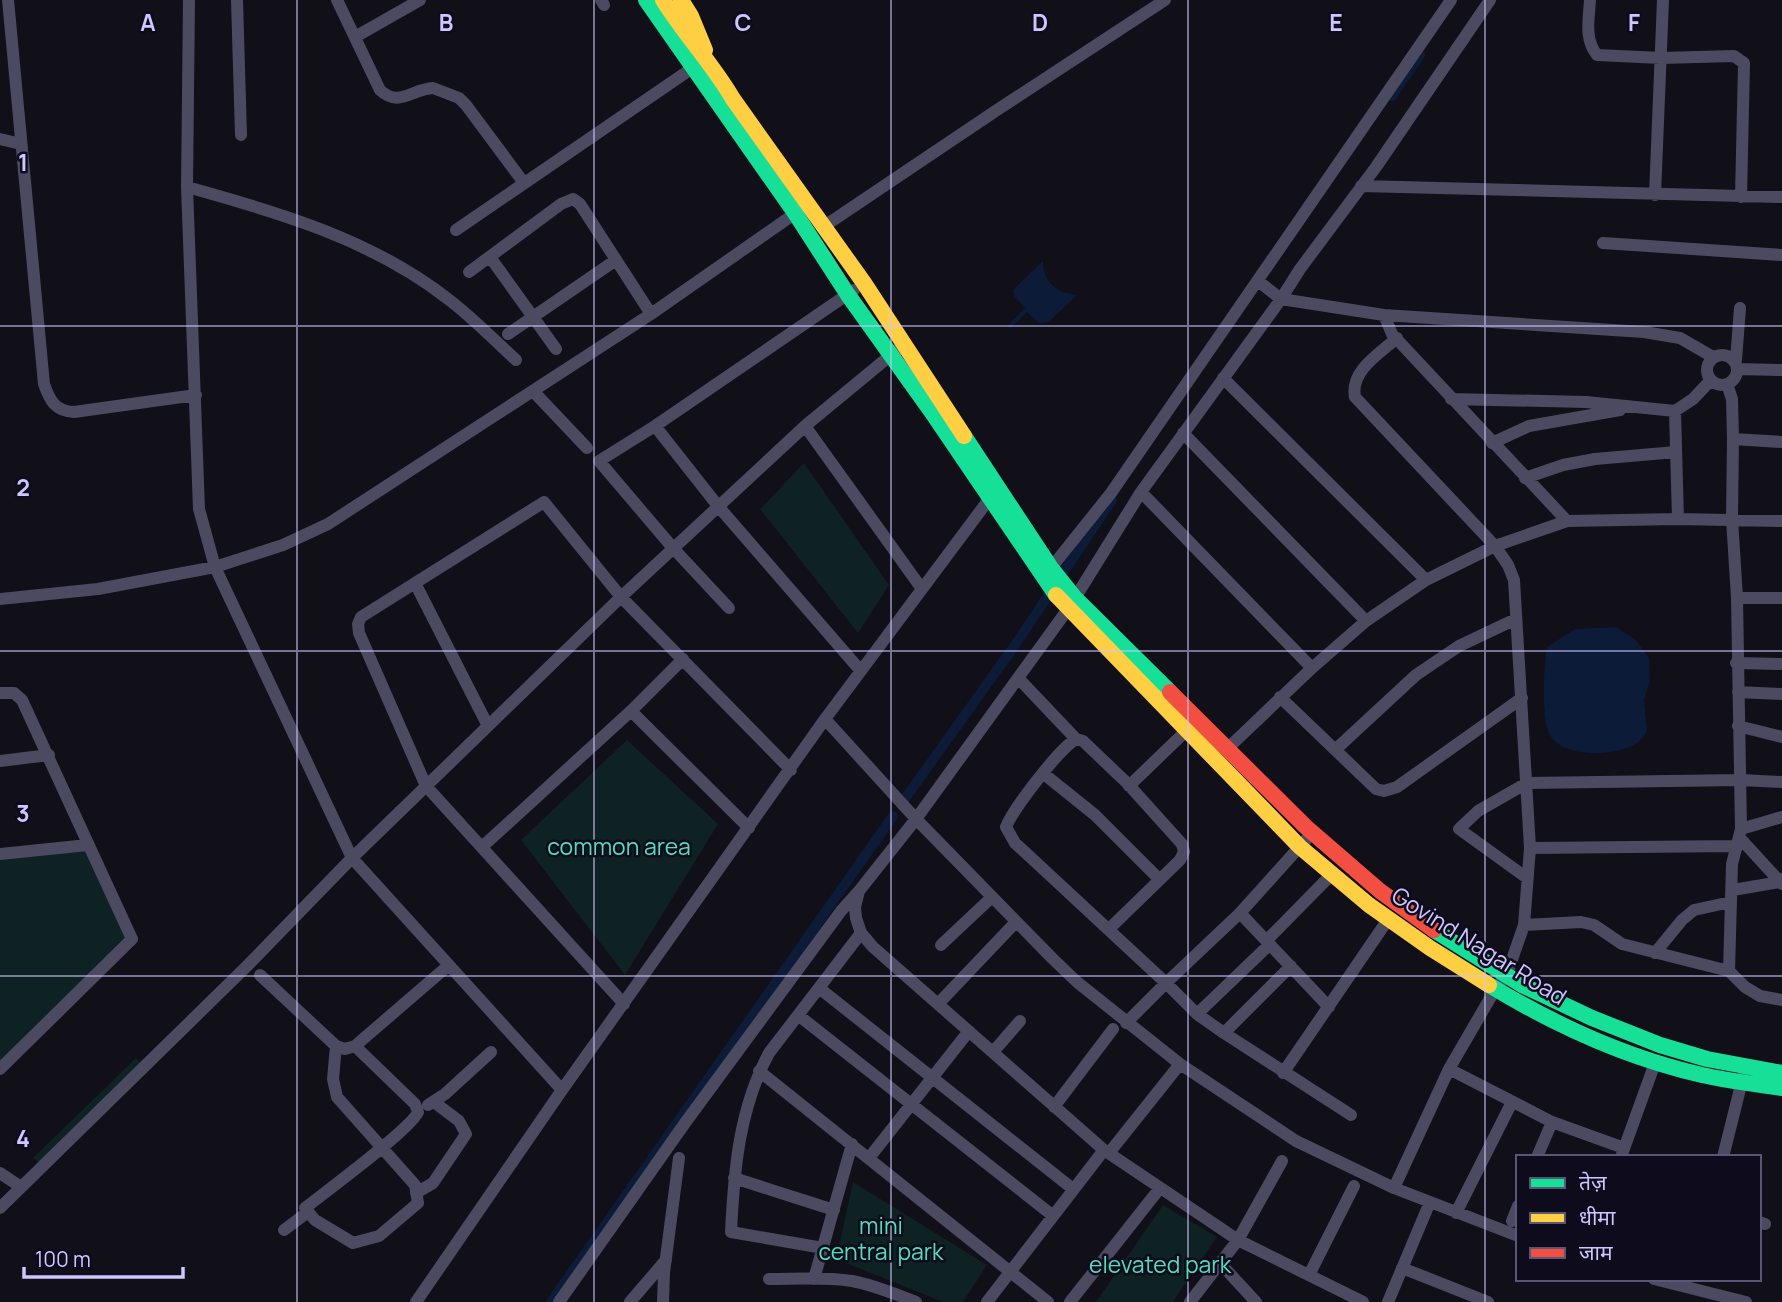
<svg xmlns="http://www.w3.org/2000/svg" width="1782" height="1302" font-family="Manrope,'Noto Sans Devanagari',sans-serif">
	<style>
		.green { fill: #0e2223 }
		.water { fill: #0c1b38 }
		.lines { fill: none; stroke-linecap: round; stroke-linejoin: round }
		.canal { stroke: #0c1b38; stroke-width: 10 }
		.street { stroke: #4b4a61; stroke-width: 12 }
		.fast { stroke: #16e098; stroke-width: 16 }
		.slow { stroke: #ffcf43; stroke-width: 16 }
		.jam { stroke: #f24e42; stroke-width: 16 }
		.grid { fill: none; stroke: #cdc6ff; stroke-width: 2; stroke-opacity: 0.55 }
		.labels { text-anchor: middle; stroke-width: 5; stroke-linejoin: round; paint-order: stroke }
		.park-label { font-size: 23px; fill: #54ddbc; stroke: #0e0b1c }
		.street-label { font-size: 23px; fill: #cdc6ff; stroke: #0e0b1c }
		.grid-label { font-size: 23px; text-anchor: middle; font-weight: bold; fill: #cdc6ff; stroke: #0e0b1c; stroke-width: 5; stroke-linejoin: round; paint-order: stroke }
	</style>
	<rect width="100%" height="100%" fill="#110f18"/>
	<!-- green -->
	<path class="green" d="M 804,463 L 889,585 L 858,633 L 760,509 Z
		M 627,740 L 718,824 L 625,975 L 521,840 Z
		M 88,845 L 132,939 L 0,1069 L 0,854 Z
		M 136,1058 L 143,1066 L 41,1165 L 33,1158 Z
		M 853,1182 L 987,1265 L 963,1302 L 943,1302 L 836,1259 Z
		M 1163,1205 L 1217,1237 L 1173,1302 L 1096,1302 Z"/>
	<!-- water -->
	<path class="water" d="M 1043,261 C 1043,282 1057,293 1077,295 L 1049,322 L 1039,323 L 1027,312 L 1010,329 L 1007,326 L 1025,308 L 1014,296 L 1013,290 Z
		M 1616,627 L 1636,640 L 1649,658 L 1650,681 L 1644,700 L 1647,731 C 1645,735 1641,741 1637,743 C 1617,757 1560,759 1549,733 C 1541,717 1544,665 1547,647 L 1575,629 Z"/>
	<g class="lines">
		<!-- canal -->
		<path class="canal" d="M 1392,96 L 1420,55
			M 904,800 L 1015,645 L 1112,500
			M 551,1302 L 893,816"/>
		<!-- street -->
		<path class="street" d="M 8,0 L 44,384 C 50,401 55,411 74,412 L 196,395
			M 189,0 L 187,187 L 199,509 L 215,567 L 352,858 L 562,1090
			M 237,0 L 241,135
			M 337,0 L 380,90 C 399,108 412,89 433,88 L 459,98 L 466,105 L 524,183
			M 601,0 L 604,5
			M 1590,0 C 1589,19 1584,39 1597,55 L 1661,58 L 1734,56 L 1744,63 L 1741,197
			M 355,37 L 420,0
			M 0,139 L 21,144
			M 1361,186 L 1782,197
			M 187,187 C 278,212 373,240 448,299 C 472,317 494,340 516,360
			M 1655,195 L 1663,0
			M 823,227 L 994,112 L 1165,0
			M 456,230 L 694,67
			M 1603,243 L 1782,255
			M 490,257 L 556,349
			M 469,272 L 561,204 L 573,199 L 580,204 L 651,314
			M 1258,281 L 1281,299 L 1384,315 L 1644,332 L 1680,338 L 1713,357
			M 1384,315 L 1392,334 L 1567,521
			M 508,334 L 616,260
			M1707 370a15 15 0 1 1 30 0a15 15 0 1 1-30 0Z
			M 1736,360 L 1740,308
			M 1737,369 L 1782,370
			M 1223,378 L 1426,580
			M 1727,384 L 1732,399 L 1733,439 L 1732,519 L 1737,598 L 1741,829 L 1732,864 L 1729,971
			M 533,391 L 587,448
			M 1451,399 L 1586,402 L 1675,411 L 1693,399 L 1711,380
			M 1675,411 L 1678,519
			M 655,426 L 718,506 L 860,670
			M 805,426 L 922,589
			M 1183,433 L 1366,621
			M 1733,439 L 1782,442
			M 1492,443 L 1529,426 L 1620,410
			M 1525,478 L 1563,465 L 1595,459 L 1676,452
			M 1141,492 L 1312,668
			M 1051,568 L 1111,493 L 1451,0
			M 415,583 L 488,726
			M 1075,598 L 1141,492 L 1281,299 L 1300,269 L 1376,167 L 1490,0
			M 1737,598 L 1782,598
			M 0,599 L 98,589 L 215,567 L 283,545 L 328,524 L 651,314 L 800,210
			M 729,608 L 673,548 L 599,461 L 655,426 L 854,290
			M 1068,609 L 916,819 L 859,891 L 855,907 L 856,918 L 861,933 L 873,947 L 1104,1150 L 1238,1240 L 1363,1302
			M 1736,663 L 1782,664
			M 1018,678 L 1076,739 L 1083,741 L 1127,783 L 1182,844 L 1184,852 L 1180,860 L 1109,929
			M 1738,692 L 1782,694
			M 0,693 L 14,693 L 22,700 L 132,939 L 0,1069
			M 1280,697 L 1376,789 L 1384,791 L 1397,787 L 1522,698
			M 631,711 L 749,828
			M 825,719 L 916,819 L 1052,958 L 1077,982 L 1180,1064 L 1296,1141 L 1394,1188 L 1518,1236
			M 1738,726 L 1782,737
			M 1076,739 C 1059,749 1013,809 1006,827 L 1015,843 L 1166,983 L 1240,913 L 1312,833
			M 1227,749 L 1312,668 L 1366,621 L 1426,580 L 1495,546 L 1567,521 L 1678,519 L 1782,521
			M 1335,750 L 1416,675 L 1459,646 L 1516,619
			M 0,761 L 49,755
			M 1044,774 L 1095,815 L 1159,879
			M 1129,786 L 1186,731
			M 1741,829 L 1782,817
			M 1739,837 L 1782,884
			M 482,847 L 631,711 L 683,659
			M 1530,848 L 1736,846
			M 0,854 L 88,845
			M 1527,878 L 1459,829 L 1478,811 L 1527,783 L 1741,780 L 1782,782
			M 1733,890 L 1780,882 L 1782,879
			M 1240,913 L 1329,1007
			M 1524,925 L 1581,922 L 1594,925 L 1622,944 L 1729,971 L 1745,987 L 1760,996 L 1782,1000
			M 1266,941 L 1332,874
			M 941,945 L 992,897
			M 1655,953 L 1682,920 L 1694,910 L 1731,902
			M 260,975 L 336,1046 L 345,1049 L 355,1046 L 449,965
			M 819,988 L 1073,1189
			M 624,1004 L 426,786 L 359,633 L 358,624 L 361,617 L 544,502 L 621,597 L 791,770
			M 938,1004 L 1016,922
			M 1197,1014 L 1270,944
			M 798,1015 L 1052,1215
			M 1126,1023 L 1166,983 L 1197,1014 L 1224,1033 L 1351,1115
			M 1224,1033 L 1291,966
			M 336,1046 L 333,1079 L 337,1097 L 415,1185 L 418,1203 L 379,1236 L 353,1243 L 315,1220 L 305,1208 C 325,1192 411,1129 418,1112 L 415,1104 L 355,1046
			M 993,1052 L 1020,1021
			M 1449,1069 L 1552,1122 L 1624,1148
			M 759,1071 L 1048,1302
			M 1283,1073 L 1389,918
			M 428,1105 L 445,1094 L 491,1052
			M 1054,1107 L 1113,1029
			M 1109,1153 L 1180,1064
			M 1537,1157 L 1552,1122
			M 1621,1157 L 1655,1063
			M 1723,1157 L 1743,1077
			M 869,1158 L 969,1031
			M 0,1173 L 21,1187
			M 734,1178 L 834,1210
			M 1394,1188 L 1449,1069 L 1496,988 L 1507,974 L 1524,925 L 1530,848 L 1514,580 L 1508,565 L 1495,546 L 1355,397 C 1350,371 1379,354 1397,338
			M 416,1193 L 433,1183 L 466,1134 L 459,1121 L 434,1102
			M 0,1208 L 247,966 L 352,858 L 621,597 L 805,426 L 897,350
			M 1456,1213 L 1512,1102
			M 1512,1221 L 1518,1206
			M 1759,1222 L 1765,1224
			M 284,1230 L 308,1212
			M 823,1248 L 731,1232 C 734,1170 739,1109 769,1053 L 861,933
			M 1220,1263 L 1256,1302
			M 1402,1268 L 1488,1302
			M 1309,1275 L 1354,1186
			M 769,1279 C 796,1279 825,1277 852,1281 C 874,1285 895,1294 916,1302
			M 814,1279 L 852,1144
			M 1654,1279 L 1746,1302
			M 416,1302 L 562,1090 L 825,719 L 993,494
			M 559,1302 L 685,1123 L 841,911 L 858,892
			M 630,1302 L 666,1260
			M 663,1302 L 664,1273 L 679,1158
			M 987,1302 L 1104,1150
			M 1070,1302 L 1160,1188
			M 1190,1302 L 1238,1240 L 1282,1161
			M 1388,1302 L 1430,1202"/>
		<!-- fast -->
		<path class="fast" d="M 646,0 L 795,213 L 848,295 L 931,411 L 1056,595
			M 964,436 L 1051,568 L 1075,598 L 1170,692
			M 1434,930 L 1522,985 L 1592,1018 L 1660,1045 L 1707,1059 L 1782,1073
			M 1489,985 C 1555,1025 1627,1058 1702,1075 C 1728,1081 1756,1084 1782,1088"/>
		<!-- slow -->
		<path class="slow" d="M 663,0 C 685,35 712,63 733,99 L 864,283 L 964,436
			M 681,0 L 691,16 L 705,50
			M 1056,595 L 1300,847 L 1369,905 L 1430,948 L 1489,985"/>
		<!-- jam -->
		<path class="jam" d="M 1170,692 L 1306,827 L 1380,891 L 1434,930"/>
	</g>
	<!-- grid -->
	<path class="grid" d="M 297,0 L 297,1302M 594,0 L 594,1302M 891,0 L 891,1302M 1188,0 L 1188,1302M 1485,0 L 1485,1302M 0,326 L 1782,326M 0,651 L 1782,651M 0,976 L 1782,976"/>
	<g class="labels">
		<!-- park labels -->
		<g class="park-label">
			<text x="619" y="855">common area</text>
			<text x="881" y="1234">mini<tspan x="881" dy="26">central park</tspan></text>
			<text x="1160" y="1273">elevated park</text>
		</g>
		<!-- street labels -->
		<g class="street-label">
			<text transform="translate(1479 946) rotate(32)" y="8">Govind Nagar Road</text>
		</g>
	</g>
	<g class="grid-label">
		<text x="148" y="31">A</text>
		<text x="446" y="31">B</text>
		<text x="743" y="31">C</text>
		<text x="1040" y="31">D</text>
		<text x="1336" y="31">E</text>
		<text x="1634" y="31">F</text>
		<text x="23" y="171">1</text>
		<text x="23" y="496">2</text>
		<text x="23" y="822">3</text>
		<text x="23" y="1147">4</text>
	</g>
	<!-- legend -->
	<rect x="1516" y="1155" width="245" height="126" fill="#0e0b1c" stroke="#5a5677" stroke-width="2"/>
	<rect x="1530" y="1178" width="35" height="10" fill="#16e098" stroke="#5a5677" stroke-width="2"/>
	<text x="1579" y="1190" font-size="21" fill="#cdc6ff">तेज़</text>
	<rect x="1530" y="1213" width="35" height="10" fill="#ffcf43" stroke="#5a5677" stroke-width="2"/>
	<text x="1579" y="1225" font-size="21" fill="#cdc6ff">धीमा</text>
	<rect x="1530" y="1248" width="35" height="10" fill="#f24e42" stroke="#5a5677" stroke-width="2"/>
	<text x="1579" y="1260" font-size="21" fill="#cdc6ff">जाम</text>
	<!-- scale -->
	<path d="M24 1267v10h159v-10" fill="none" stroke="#cdc6ff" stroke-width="3.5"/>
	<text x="35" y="1267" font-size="21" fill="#cdc6ff" stroke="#0e0b1c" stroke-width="5" paint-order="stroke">100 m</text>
</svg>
